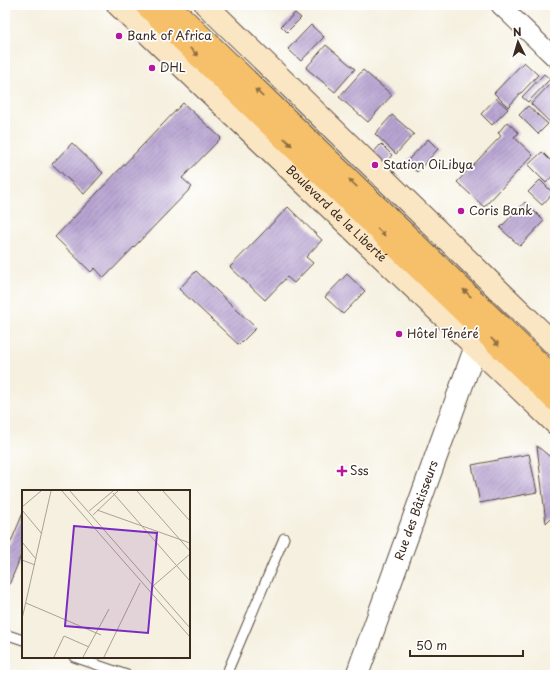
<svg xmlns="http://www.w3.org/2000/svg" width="560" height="680" font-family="'Playpen Sans',sans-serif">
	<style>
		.building { fill: url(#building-hatch) }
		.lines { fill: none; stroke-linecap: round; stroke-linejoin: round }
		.service-casing { stroke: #57483b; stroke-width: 11 }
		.minor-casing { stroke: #57483b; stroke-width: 20 }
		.tertiary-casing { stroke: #57483b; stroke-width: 24 }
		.secondary-casing { stroke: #57483b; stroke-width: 24 }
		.trunk-casing { stroke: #57483b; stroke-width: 24 }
		.service { stroke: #fff; stroke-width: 9 }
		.minor { stroke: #fff; stroke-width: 18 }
		.tertiary { stroke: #fff; stroke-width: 22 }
		.secondary { stroke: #fbe6c4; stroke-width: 22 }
		.trunk { stroke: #f6c06b; stroke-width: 22 }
		.oneway { fill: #8f6e41 }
		.poi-dot { fill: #b5179e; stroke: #fff; stroke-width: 1.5 }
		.labels { text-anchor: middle; stroke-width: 3.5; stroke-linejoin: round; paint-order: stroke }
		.poi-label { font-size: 12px; fill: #3b2a1e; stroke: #fff; text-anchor: start }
		.street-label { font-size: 12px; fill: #3b2a1e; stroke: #fff }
		.inset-road { fill: none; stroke: #aba192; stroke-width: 1 }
		.view { fill: #7b2cbf; fill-opacity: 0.15; stroke: #7b2cbf; stroke-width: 2 }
		.inset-edge { fill: none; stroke: #3b2a1e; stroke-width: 2 }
	</style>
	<defs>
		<pattern id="building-hatch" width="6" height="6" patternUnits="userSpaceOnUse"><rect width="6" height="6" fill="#b8a4d2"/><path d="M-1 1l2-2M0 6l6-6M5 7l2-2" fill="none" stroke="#9786aa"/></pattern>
	</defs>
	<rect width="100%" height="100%" fill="#fff"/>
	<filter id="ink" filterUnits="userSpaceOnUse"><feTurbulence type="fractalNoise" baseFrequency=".025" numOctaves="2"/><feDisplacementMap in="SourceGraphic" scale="8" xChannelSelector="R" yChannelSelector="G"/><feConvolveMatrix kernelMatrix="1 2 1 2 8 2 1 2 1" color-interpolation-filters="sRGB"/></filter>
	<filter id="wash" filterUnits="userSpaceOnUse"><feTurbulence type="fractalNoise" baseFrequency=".012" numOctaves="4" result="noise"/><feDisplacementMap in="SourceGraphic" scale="16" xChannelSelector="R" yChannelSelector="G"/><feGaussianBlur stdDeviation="0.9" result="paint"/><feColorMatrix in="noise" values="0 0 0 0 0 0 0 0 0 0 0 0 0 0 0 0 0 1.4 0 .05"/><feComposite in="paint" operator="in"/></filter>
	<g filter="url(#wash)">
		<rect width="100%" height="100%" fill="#f5f0df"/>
		<g id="blocks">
			<!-- building -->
			<path class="building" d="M 295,13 L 301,18 L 287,32 L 281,26 Z
				M 311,25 L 324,37 L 301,61 L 288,49 Z
				M 326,45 L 355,69 L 335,92 L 306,68 Z
				M 524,62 L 538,75 L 508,107 L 494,93 Z
				M 363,70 L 392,95 L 368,122 L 339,97 Z
				M 544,74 L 550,79 L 528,102 L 522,97 Z
				M 551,83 L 555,87 L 555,127 L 531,104 Z
				M 496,98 L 508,109 L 492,125 L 481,114 Z
				M 183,103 L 221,138 L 182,178 L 192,187 L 104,278 L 95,268 L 91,272 L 55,237 Z
				M 528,106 L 548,124 L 538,134 L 519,115 Z
				M 392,115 L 414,134 L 396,154 L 375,134 Z
				M 507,122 L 519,133 L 514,137 L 533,155 L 484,207 L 457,182 L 501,136 L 498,133 Z
				M 428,139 L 438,149 L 417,172 L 406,162 Z
				M 72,143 L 103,173 L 84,194 L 52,164 Z
				M 381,144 L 392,155 L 381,169 L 371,155 Z
				M 542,152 L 555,165 L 555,173 L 546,183 L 528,165 Z
				M 540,180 L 553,193 L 542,205 L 528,192 Z
				M 525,202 L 544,221 L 520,246 L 500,228 Z
				M 288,207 L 322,240 L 306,257 L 313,263 L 294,283 L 287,277 L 265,300 L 230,267 Z
				M 196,271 L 256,328 L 239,345 L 179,289 Z
				M 347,274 L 365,291 L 343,314 L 325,297 Z
				M 537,446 L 555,461 L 555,514 L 546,523 Z
				M 529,454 L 537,492 L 480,503 L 472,465 Z
				M 23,513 L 23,551 L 9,585 L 5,583 L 5,556 Z"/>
		</g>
	</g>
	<g filter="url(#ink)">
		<use href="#blocks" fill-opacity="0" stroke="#57483b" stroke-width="1"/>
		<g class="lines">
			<defs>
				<path id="service" d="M 5,634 L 23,640
					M 74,657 L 127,675
					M 226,675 L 284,538"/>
				<path id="minor" d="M 500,5 L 555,58"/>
				<g id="tertiary">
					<path id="s1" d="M 357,675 L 476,346"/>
				</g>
				<g id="secondary">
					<path id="s2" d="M 118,5 L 555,423"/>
					<path d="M 206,5 L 555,345"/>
				</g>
				<path id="trunk" d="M 146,5 L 555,400
					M 169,5 L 555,379"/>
			</defs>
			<!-- service casing -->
			<use href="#service" class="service-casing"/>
			<!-- minor casing -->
			<use href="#minor" class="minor-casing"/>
			<!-- tertiary casing -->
			<use href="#tertiary" class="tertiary-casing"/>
			<!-- secondary casing -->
			<use href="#secondary" class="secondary-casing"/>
			<!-- trunk casing -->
			<use href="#trunk" class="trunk-casing"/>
			<!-- service -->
			<use href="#service" class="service"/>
			<!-- minor -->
			<use href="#minor" class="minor"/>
			<!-- tertiary -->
			<use href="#tertiary" class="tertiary"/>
			<!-- secondary -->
			<use href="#secondary" class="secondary"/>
			<!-- trunk -->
			<use href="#trunk" class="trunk"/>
		</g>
		<!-- one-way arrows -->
		<defs><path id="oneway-solid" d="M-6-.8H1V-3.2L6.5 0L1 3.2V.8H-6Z"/></defs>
		<g class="oneway">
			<use href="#oneway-solid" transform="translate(194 52) rotate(44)"/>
			<use href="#oneway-solid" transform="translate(259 93) rotate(-136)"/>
			<use href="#oneway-solid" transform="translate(288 142) rotate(44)"/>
			<use href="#oneway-solid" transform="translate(353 183) rotate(-136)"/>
			<use href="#oneway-solid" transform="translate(381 232) rotate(44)"/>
			<use href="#oneway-solid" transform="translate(467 293) rotate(-136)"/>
			<use href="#oneway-solid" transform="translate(495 342) rotate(44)"/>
		</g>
	</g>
	<!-- markers -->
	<g class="poi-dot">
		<circle cx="119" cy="36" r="4"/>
		<circle cx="152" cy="68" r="4"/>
		<circle cx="375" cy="165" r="4"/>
		<circle cx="461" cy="211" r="4"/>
		<circle cx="399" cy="334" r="4"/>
		<path d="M340 465h4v4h4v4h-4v4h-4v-4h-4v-4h4z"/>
	</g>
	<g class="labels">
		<!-- poi labels -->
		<g class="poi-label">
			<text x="127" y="40">Bank of Africa</text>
			<text x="160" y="72">DHL</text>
			<text x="383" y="169">Station OiLibya</text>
			<text x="469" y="215">Coris Bank</text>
			<text x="407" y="338">Hôtel Ténéré</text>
			<text x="350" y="475">Sss</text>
		</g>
		<!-- street labels -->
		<g class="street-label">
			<text dy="4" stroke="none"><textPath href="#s2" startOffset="302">Boulevard de la Liberté</textPath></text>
			<text dy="4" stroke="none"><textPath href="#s1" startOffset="175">Rue des Bâtisseurs</textPath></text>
		</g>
	</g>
	<!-- overview -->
	<g transform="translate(22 490)">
		<rect width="168" height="168" fill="#f5f0df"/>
		<path class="inset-road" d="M 40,1 L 168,147M 48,1 L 168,138M 115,1 L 168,61M 141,1 L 168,31M 91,3 L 168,91M 0,17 L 19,1M 0,20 L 20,44M 75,20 L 168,53M 67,21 L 91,1M 71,25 L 96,1M 0,52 L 14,69M 0,70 L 13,75M 131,96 L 168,64M 4,113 L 79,145M 0,129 L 29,1M 32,167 L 42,146 L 67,157M 61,167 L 87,119M 82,167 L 118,93"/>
		<path class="view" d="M 52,36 L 135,43 L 126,143 L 43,136 Z"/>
		<rect width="168" height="168" class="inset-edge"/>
	</g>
	<!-- margin -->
	<rect width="560" height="680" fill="none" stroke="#fff" stroke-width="20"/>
	<!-- north arrow -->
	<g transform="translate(518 42) rotate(355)" stroke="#ffffff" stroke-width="3" paint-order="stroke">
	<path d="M0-3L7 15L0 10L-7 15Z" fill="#3b2a1e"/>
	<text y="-6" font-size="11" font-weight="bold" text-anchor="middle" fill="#3b2a1e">N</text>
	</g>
	<!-- scale -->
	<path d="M410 650v6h113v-6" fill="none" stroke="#3b2a1e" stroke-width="2"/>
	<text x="416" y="650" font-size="12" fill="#3b2a1e" stroke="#ffffff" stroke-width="3" paint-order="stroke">50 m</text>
</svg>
